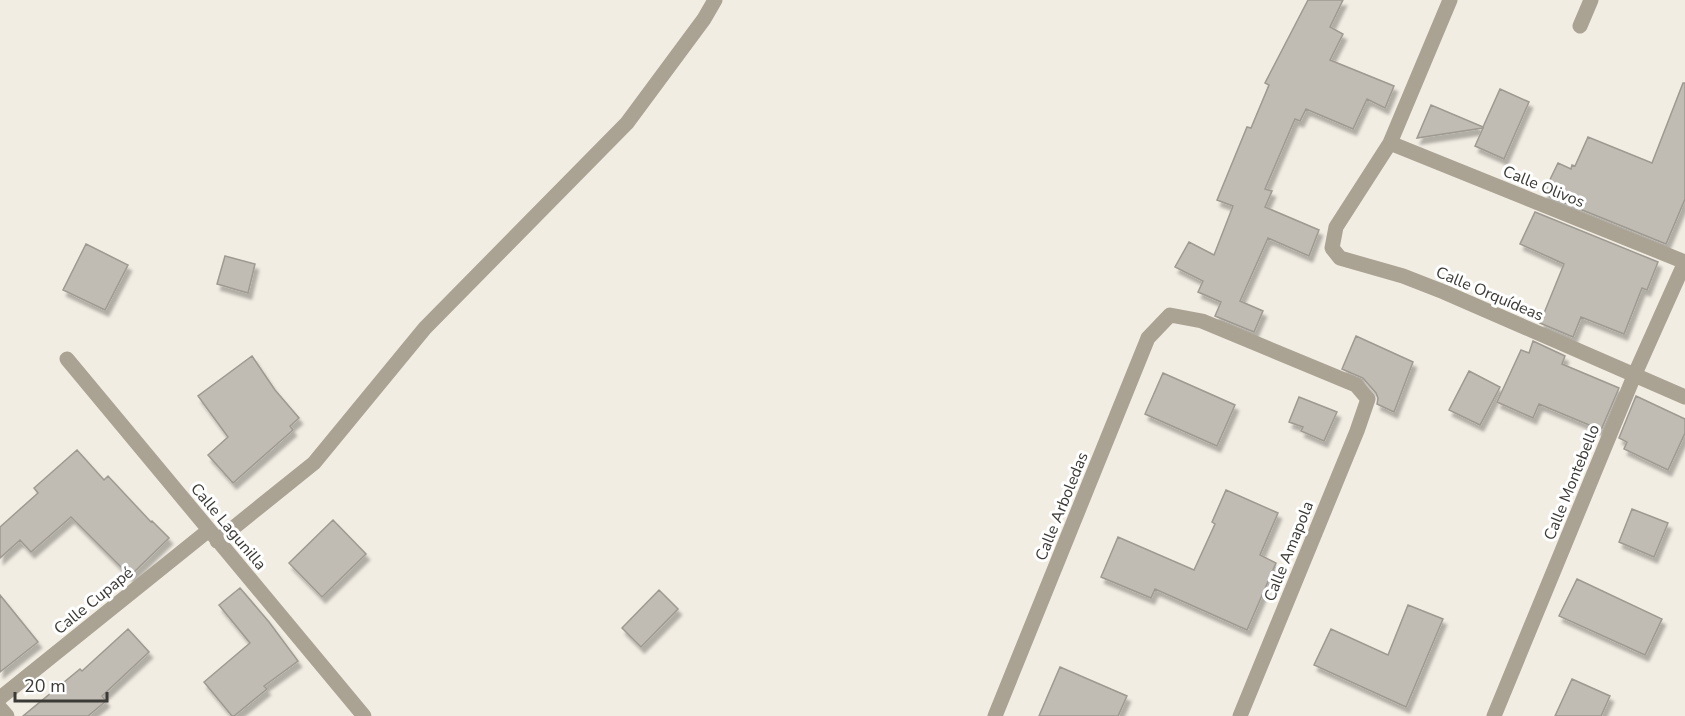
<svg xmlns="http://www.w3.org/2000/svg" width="1685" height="716" font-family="'Nunito Sans',sans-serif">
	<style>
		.building { fill: #c1bcb3; stroke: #9e9991; stroke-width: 1.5; filter: url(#shadow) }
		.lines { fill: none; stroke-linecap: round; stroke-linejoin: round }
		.minor { stroke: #aaa293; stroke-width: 15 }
		.labels { text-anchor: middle; stroke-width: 6; stroke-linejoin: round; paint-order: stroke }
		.street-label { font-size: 16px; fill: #3c3a36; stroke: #fff }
	</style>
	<defs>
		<filter id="shadow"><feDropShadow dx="3.5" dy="6" stdDeviation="1.5" flood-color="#0004"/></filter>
	</defs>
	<rect width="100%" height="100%" fill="#f2ede3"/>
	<!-- building -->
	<path class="building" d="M 1308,0 L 1343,0 L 1330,27 L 1343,34 L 1330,60 L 1394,86 L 1385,108 L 1367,99 L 1353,129 L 1306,109 L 1300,121 L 1295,119 L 1265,189 L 1272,191 L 1265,207 L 1319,230 L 1309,256 L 1268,238 L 1240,301 L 1263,311 L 1254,332 L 1215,316 L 1221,302 L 1198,292 L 1203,281 L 1175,267 L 1189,242 L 1214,255 L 1233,206 L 1217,200 L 1247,127 L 1251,128 L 1269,85 L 1265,83 Z
		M 1683,83 L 1685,83 L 1685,199 L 1666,244 L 1543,194 L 1558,163 L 1571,169 L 1572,165 L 1575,166 L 1588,137 L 1652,163 Z
		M 1500,89 L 1529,102 L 1504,159 L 1475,146 L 1483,128 L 1417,138 L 1431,105 L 1483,127 Z
		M 1535,212 L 1658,262 L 1647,290 L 1642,288 L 1624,334 L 1581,317 L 1573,337 L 1540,323 L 1564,264 L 1520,244 Z
		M 86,244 L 128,265 L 105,310 L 63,290 Z
		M 225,256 L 255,264 L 248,293 L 217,284 Z
		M 1356,336 L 1413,362 L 1394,412 L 1377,404 L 1378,398 L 1376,393 L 1363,378 L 1342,369 Z
		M 1533,341 L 1565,356 L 1562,364 L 1619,388 L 1601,430 L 1539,404 L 1533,418 L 1497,402 L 1521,350 L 1529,353 Z
		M 252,356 L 275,390 L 299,418 L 290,426 L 293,430 L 233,483 L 208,455 L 228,437 L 198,396 Z
		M 1469,371 L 1500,387 L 1480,425 L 1449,410 Z
		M 1163,373 L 1235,405 L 1217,446 L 1145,414 Z
		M 1636,396 L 1685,419 L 1685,433 L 1668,470 L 1624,449 L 1627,442 L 1619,438 Z
		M 1299,397 L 1337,412 L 1324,441 L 1301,431 L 1303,427 L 1289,422 Z
		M 77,450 L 104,480 L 108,476 L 151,522 L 152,521 L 169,538 L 130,576 L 71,517 L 31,552 L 20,540 L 0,558 L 0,527 L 38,493 L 34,488 Z
		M 1226,490 L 1278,513 L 1260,555 L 1276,563 L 1247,630 L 1155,589 L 1151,598 L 1101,577 L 1118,537 L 1194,570 L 1215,524 L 1212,522 Z
		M 1632,509 L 1668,523 L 1654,557 L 1619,542 Z
		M 333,520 L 366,554 L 322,597 L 289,563 Z
		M 1577,579 L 1662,619 L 1645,655 L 1559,616 Z
		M 240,588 L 269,622 L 298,661 L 264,686 L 267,689 L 234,716 L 232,716 L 204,682 L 250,643 L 219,605 Z
		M 659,590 L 678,609 L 641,647 L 622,628 Z
		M 0,595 L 38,642 L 0,672 Z
		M 1408,605 L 1443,619 L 1406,707 L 1314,665 L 1331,629 L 1388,655 Z
		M 128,629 L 149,652 L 102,696 L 106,701 L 88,716 L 23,716 L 80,669 L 82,671 Z
		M 1060,667 L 1127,696 L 1118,716 L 1039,716 Z
		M 1572,679 L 1610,696 L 1601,716 L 1555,716 Z"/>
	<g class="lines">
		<!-- minor -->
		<path class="minor" d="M 1450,0 L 1390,143 L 1336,227 L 1332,248 L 1340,258 L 1403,276 L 1444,292 L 1685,397
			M 1580,26 L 1591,0
			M 1390,143 L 1685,262
			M 67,359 L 364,716
			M 217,541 L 314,463 L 425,328 L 627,123 L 704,19 L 715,0
			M 0,698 L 209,530
			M 0,708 L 7,716
			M 995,716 L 1148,338 L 1170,315 L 1202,321 L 1356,385 L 1368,399 L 1357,431 L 1240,716
			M 1494,716 L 1634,376 L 1685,262"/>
	</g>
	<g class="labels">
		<!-- street labels -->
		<g class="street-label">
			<text transform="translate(1544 186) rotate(22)" y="6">Calle Olivos</text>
			<text transform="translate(1490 293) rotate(23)" y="6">Calle Orquídeas</text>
			<text transform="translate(1571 482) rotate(-68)" y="6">Calle Montebello</text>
			<text transform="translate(1061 506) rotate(-68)" y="6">Calle Arboledas</text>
			<text transform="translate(229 526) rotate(50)" y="6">Calle Lagunilla</text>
			<text transform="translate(1288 551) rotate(-68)" y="6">Calle Amapola</text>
			<text transform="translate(93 600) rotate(-39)" y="6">Calle Cupapé</text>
		</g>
	</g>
	<!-- scale -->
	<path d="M15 692v9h92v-9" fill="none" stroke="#3c3a36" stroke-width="3"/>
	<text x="24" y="692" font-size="18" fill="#3c3a36" stroke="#ffffff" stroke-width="4.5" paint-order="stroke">20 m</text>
</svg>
